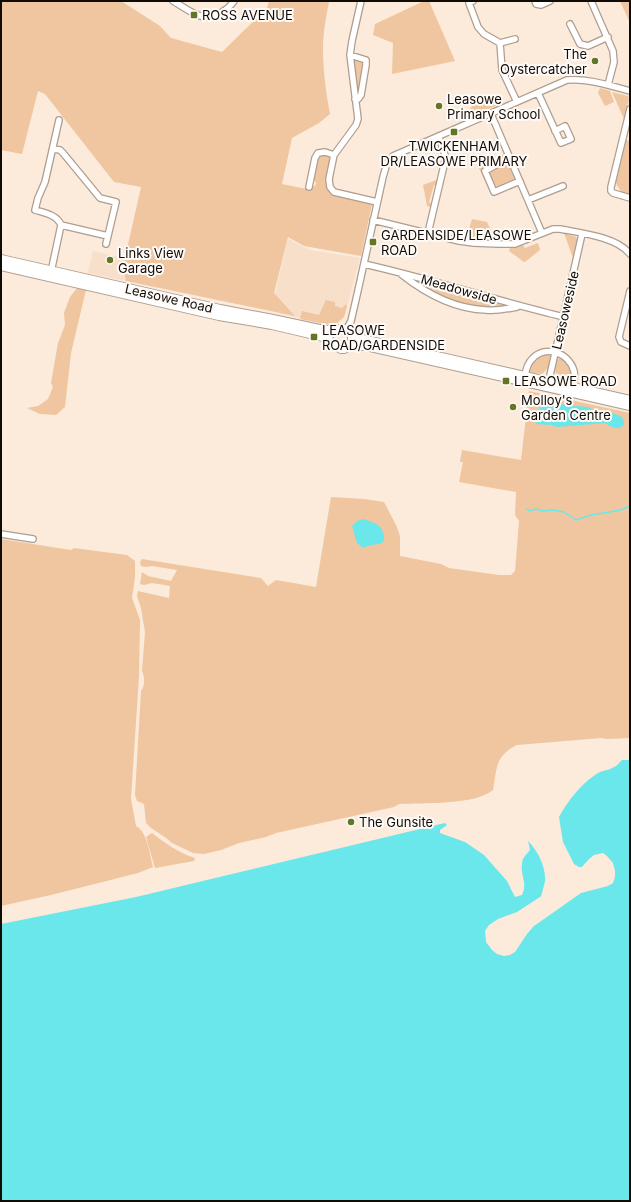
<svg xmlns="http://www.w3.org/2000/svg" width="631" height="1202" font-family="Inter,sans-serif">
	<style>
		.built { fill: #f7dfca }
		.green { fill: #efc6a0 }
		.water { fill: #69e7ea }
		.pier { fill: #fceada }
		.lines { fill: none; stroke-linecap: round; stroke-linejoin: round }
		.stream { stroke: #69e7ea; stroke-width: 1.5 }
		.street-casing { stroke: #ae9e8f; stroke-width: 8 }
		.primary-casing { stroke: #ae9e8f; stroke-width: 10 }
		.street { stroke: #fff; stroke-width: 5.5 }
		.primary { stroke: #fff; stroke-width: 8 }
		.poi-dot { fill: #627625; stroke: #fefaf7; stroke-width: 1.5 }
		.labels { text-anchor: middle; stroke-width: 4; stroke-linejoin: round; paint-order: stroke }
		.poi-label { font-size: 13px; fill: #110b06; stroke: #fefaf7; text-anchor: start }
		.street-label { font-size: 13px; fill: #110b06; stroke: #fefaf7 }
	</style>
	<rect width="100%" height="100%" fill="#fceada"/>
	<!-- built -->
	<path class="built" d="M 288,239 L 310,250 L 360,258 L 344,317 L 336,324 L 324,324 L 271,311 Z
		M 93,251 L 124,258 L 123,267 L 126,281 L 88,273 Z"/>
	<!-- green -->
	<path class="green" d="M 1,1 L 121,1 L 160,26 L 171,38 L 222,52 L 267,8 L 269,1 L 325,1 L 329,2 C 326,17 323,33 323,49 C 323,70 326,93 330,114 L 319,123 L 292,138 L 282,184 L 311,190 L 312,187 L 315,186 L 316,183 L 313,178 L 318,156 L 324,154 L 332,156 L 330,190 L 336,196 L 372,204 L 361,256 L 304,246 L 288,237 L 274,293 L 295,316 L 126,281 L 123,267 L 141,187 L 114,182 L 45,94 L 38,91 L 22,154 L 1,150 Z
		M 424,1 L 429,1 L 455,61 L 392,74 L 393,43 L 373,35 L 375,24 Z
		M 620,1 L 630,1 L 630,23 Z
		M 353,60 L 355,60 L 364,62 L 359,94 L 357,94 Z
		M 600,88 L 610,91 L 614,102 L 605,106 L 598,93 Z
		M 612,92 L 628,96 L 629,99 L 624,119 Z
		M 497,95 L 500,104 L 459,122 L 473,105 Z
		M 627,140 L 630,141 L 630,195 L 622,193 L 615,182 L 625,141 Z
		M 504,154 L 516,181 L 498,189 L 496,185 L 490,188 L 492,191 L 490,192 L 478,166 Z
		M 439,179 L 437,185 L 434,185 L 429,202 L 432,204 L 431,207 L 427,206 L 423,185 Z
		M 472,219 L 487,222 L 496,241 L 491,241 L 491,238 L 474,237 L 473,240 L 466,240 Z
		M 564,233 L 576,237 L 577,240 L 573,258 Z
		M 538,243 L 540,250 L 525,262 L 524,262 L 509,251 L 510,248 L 514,248 L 523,245 L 525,248 Z
		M 414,279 L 506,306 L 504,308 C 496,308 487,308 479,307 C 455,305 434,294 414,282 Z
		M 77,288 L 86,290 L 71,353 L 65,407 L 56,415 L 40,414 L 27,408 L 38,406 L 48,399 L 53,387 L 51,383 L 58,343 L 65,325 L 64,313 L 70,297 Z
		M 326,300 L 335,302 L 335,306 L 342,308 L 346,304 L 347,306 L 344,317 L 336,324 L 324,324 L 300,319 L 302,311 L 319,315 Z
		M 543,354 L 548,354 L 550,356 L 549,367 L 542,374 L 528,372 L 528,370 L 535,357 Z
		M 561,358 C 571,366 573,368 571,381 L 561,379 L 557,377 L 555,369 L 557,359 Z
		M 529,391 L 630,413 L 630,738 L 607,739 L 601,738 L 517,745 C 495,756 497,768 493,790 C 476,805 422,803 399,804 L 394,807 L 276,833 L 266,837 L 239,843 L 221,850 L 204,854 L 193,853 L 172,843 L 166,838 L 151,828 L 146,823 L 144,804 L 137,801 L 135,795 L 141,691 C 145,687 145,676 142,671 L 145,632 L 141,608 L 137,596 L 138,591 L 169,598 L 170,586 L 152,583 L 144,585 L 140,584 L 142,572 L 148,576 L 171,581 L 177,570 L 152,566 L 146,567 L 141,566 L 140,562 L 142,559 L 261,578 L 268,586 L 276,580 L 316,587 L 331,497 L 364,499 L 384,502 L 396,525 L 400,536 L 400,556 L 441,564 L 449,568 L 499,575 L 511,575 L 515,571 L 519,521 L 515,515 L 516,492 L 459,482 L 463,462 L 460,462 L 462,450 L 521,460 Z
		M 1,539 L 71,550 L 74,548 L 127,555 L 135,561 L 135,577 L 132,598 L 140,620 L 139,676 L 131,799 L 136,826 C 147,831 150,855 153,867 L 138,873 L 51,895 L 1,906 Z
		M 152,833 C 165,843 179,853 195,858 L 194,861 L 155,868 L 146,837 Z"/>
	<!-- water -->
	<path class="water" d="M 555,399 L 564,405 L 588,407 L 597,412 L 608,411 L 622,417 L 624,422 L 624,425 C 617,431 611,427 605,423 L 557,427 L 551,425 L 536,424 L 536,418 L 540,412 L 540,403 Z
		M 363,519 C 368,521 374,522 378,525 C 382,528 387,539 382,543 C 380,544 368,545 363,548 L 357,543 L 352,526 L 357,521 Z
		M 622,760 L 630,760 L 630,1201 L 1,1201 L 1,924 L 136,897 L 445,823 L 447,825 L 440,830 L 440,833 L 465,842 L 484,855 L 507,881 L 515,897 L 522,895 C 528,882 520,876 522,864 C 522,858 527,854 530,850 L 528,841 C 538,851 546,867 545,881 C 544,886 542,892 541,897 L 494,930 L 496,941 L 506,943 L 593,881 L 601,871 L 597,865 L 588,863 L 585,867 L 579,867 L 574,864 L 563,842 L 559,817 C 568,801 579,786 595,775 C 601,770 607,771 612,768 C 616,767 619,763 622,760 Z"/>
	<!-- pier -->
	<path class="pier" d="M 603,853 L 607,856 L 613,863 L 615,871 L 615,877 L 613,883 L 608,886 L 581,893 L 534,926 L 527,934 L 515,952 L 510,955 L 504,956 L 497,954 L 492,950 L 486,942 L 485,931 L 489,925 L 498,919 L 517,912 L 543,895 L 542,899 L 497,928 L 495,934 L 498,940 L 500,941 L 505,941 L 512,937 L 519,924 L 578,885 L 592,880 L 596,876 L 599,871 L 596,867 L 588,866 L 585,869 L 580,869 L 589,859 L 594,855 Z"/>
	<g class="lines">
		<!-- stream -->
		<path class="stream" d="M 527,509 L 530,511 L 536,509 L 543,511 L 553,510 L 564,512 L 576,520 L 591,515 L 621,510 L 630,506"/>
		<defs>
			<path id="street" d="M 173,1 C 182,6 193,15 204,17 C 215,18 228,10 234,1
				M 361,1 L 352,41 L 350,55 L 358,119 L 356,125 L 334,155 L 329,179 L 330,187 L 334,192 L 377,202
				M 473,1 L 469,3 L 478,27 L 484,34 L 500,43 L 515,39
				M 535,1 L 536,4 L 541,5 L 550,1
				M 591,1 L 613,51 L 614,62 L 608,85
				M 570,24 L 580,44 L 588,46 L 608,37
				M 500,43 L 502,70 L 517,102
				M 350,55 L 366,60 L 366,65 L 361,95 L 358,99 L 355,99
				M 538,93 L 561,143 L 571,139 L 565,126 L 555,131
				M 630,109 L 611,187 L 611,191 L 613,193 L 630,198
				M 491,114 L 542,233
				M 53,149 L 60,150 L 63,153 L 100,198 L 116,202 L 106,244
				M 510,157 L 485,171 L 494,192 L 520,181
				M 309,187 L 315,158 L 318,153 L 325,152 L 334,155
				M 528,200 L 563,186
				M 373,220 L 459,241 L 474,243 L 498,244 L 515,244 L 553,229 L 560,229 C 581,233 617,237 630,254
				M 61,225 L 108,236
				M 428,233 L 445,161 L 445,155 L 439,137
				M 364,264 C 431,279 497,301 564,317
				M 51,272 L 61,225 C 57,215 45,213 35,210 L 38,198 L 45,182 L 59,120
				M 401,274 C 425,293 455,309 486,310 C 496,311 507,309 517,307
				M 630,291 L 619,337 L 621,342 L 630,346
				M 346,330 L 351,321 L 357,295 L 383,177 L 387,163 L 393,156 L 567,80 C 588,78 610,86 630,91
				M 525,376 C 526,369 528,363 532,359 C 546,344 569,353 574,371 C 575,376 574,381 573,386
				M 548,384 L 582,234
				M 1,534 L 33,539"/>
			<path id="primary" d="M 1,259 L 220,309 L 273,319 L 324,330 L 344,329 L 350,333 L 352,336 L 352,340 L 349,346 L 344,349 L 341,349 L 336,346 L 328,339 L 323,337 L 272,325 L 219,316 L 1,266
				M 351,334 L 358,338 L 630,400
				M 349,346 L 366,346 L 630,406"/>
		</defs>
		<!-- street casing -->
		<use href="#street" class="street-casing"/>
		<!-- primary casing -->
		<use href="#primary" class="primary-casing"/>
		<!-- street -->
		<use href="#street" class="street"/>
		<!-- primary -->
		<use href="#primary" class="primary"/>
	</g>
	<!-- markers -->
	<g class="poi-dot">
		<rect x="190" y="11" width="8" height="8" rx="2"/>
		<circle cx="595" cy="61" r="4"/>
		<circle cx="439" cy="106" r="4"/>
		<rect x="450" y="128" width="8" height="8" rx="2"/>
		<rect x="369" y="238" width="8" height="8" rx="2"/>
		<circle cx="110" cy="260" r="4"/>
		<rect x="310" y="333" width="8" height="8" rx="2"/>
		<rect x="502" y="377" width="8" height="8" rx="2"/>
		<circle cx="513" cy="407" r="4"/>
		<circle cx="351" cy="822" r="4"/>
	</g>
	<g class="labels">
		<!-- poi labels -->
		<g class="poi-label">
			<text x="202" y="20">ROSS AVENUE</text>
			<text x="587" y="59" text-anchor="end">The<tspan x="587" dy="15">Oystercatcher</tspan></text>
			<text x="447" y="104">Leasowe<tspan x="447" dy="15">Primary School</tspan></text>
			<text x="454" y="151" text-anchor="middle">TWICKENHAM<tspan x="454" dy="15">DR/LEASOWE PRIMARY</tspan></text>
			<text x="381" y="240">GARDENSIDE/LEASOWE<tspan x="381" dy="15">ROAD</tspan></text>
			<text x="118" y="258">Links View<tspan x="118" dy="15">Garage</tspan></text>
			<text x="322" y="335">LEASOWE<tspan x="322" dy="15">ROAD/GARDENSIDE</tspan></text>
			<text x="514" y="386">LEASOWE ROAD</text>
			<text x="521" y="405">Molloy's<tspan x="521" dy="15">Garden Centre</tspan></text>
			<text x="359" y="827">The Gunsite</text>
		</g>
		<!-- street labels -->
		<g class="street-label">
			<text transform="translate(459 289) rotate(16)" y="5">Meadowside</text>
			<text transform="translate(169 298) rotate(13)" y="5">Leasowe Road</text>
			<text transform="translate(565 310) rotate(-77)" y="5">Leasoweside</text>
		</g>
	</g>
	<!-- border -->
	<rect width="631" height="1202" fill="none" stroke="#110b06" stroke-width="4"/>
</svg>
